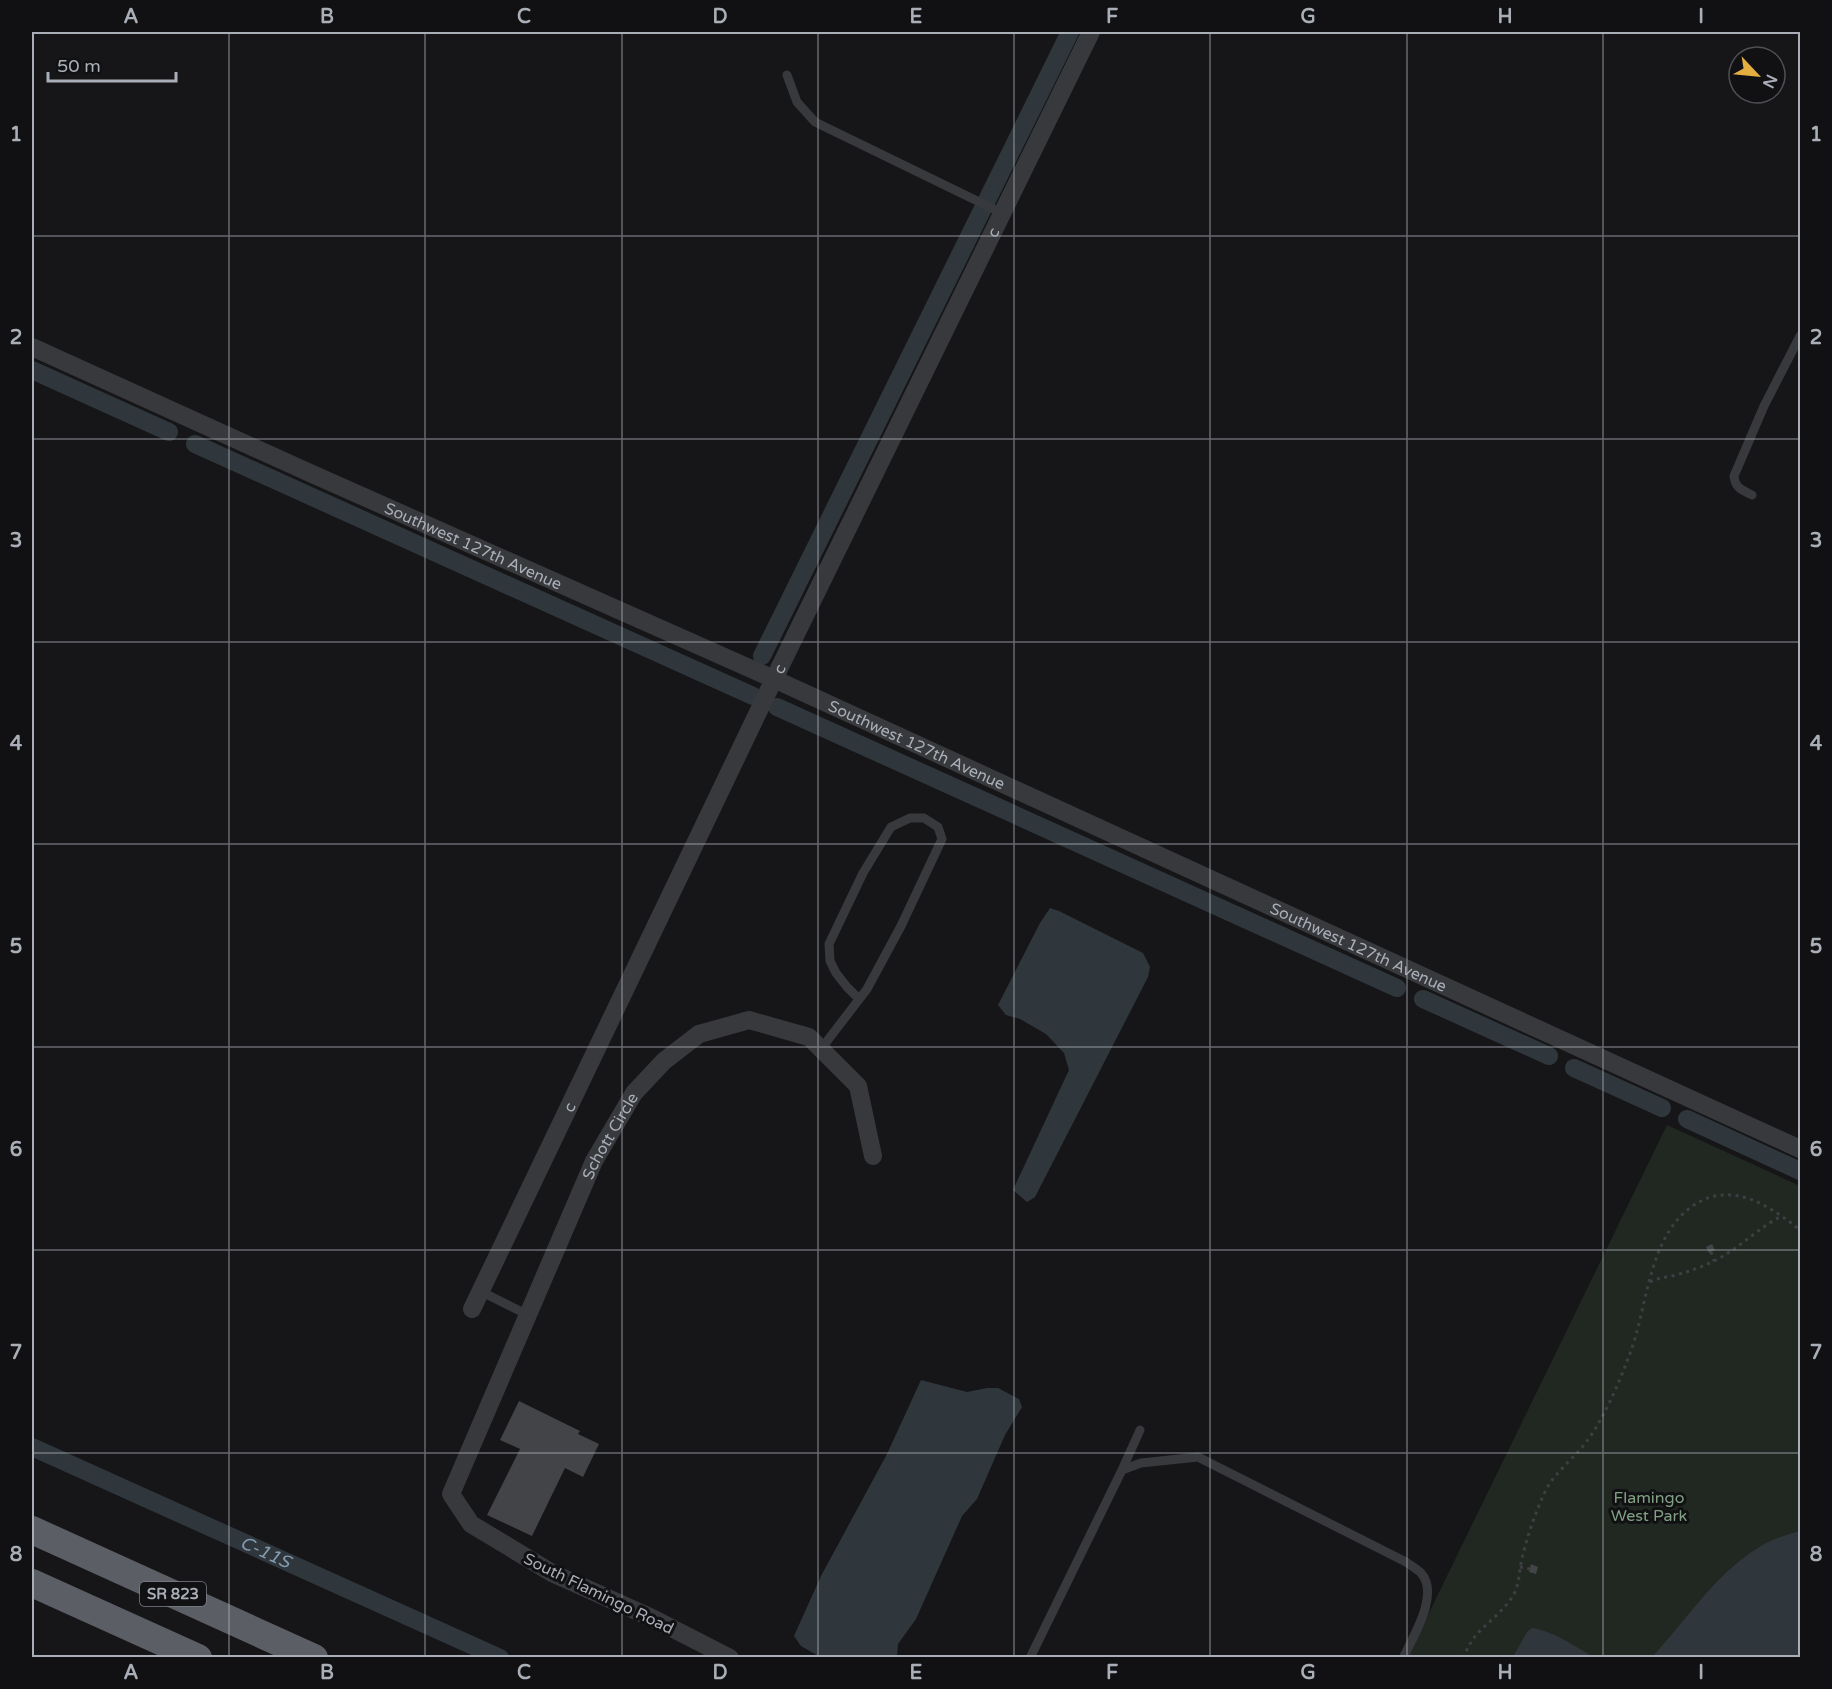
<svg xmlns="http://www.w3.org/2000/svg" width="1832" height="1689" font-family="'Varela Round',sans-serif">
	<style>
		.green { fill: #212822 }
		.water { fill: #2f373d }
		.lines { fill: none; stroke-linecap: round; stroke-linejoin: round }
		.canal { stroke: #2f373d; stroke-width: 18 }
		.building { fill: #434448 }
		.path { stroke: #3e3f44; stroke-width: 3; stroke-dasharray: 3 4.5; stroke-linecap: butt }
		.service { stroke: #38393d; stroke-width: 9 }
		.minor { stroke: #38393d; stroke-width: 18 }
		.trunk { stroke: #5c5e65; stroke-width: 28 }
		.grid { fill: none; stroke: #a9aeb7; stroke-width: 1.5; stroke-opacity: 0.55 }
		.labels { text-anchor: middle; stroke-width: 6; stroke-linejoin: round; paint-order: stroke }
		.shield { fill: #111113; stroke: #7b7f86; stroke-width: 1.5 }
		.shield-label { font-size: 15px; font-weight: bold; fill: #a9aeb7 }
		.street-label { font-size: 16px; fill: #a9aeb7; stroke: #111113 }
		.park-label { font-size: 16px; fill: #82a184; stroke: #111113 }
		.water-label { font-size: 18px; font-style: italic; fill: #839bb0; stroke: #111113 }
		.neatline { fill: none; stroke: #a9aeb7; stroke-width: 2 }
		.grid-label { font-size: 20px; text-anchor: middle; font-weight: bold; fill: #a9aeb7 }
	</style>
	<rect width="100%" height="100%" fill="#161618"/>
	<!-- green -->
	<path class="green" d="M 1667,1125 L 1800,1186 L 1800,1657 L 1407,1658 Z"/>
	<!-- water -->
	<path class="water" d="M 1050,908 L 1059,911 L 1143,953 L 1150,967 L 1148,977 L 1035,1197 L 1027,1202 L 1013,1190 L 1069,1070 L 1064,1053 L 1046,1034 L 1020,1019 L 1006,1015 L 998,1005 L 1040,923 Z
		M 921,1380 L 967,1392 L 987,1388 L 998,1388 L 1019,1399 L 1022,1407 L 1005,1435 L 977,1499 L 962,1516 L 916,1619 L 898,1644 L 897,1657 L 820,1657 L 801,1646 L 794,1636 L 821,1576 L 887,1454 Z
		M 1800,1531 L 1800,1657 L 1652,1657 C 1686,1621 1714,1575 1758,1548 C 1770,1540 1786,1535 1800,1531 Z
		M 1532,1628 C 1554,1631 1575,1647 1594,1657 L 1513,1657 L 1527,1632 Z"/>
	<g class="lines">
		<!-- canal -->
		<g class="canal">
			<path d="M 32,370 L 169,432"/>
			<path d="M 195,444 L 753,696"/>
			<path d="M 762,656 L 1070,32"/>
			<path d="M 777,707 L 1397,988"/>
			<path d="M 1423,999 L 1549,1056"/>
			<path d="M 1574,1068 L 1662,1108"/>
			<path d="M 1687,1119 L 1800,1171"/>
			<path id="s1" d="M 32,1447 L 500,1658"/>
		</g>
	</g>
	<!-- building -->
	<path class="building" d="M 1712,1244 L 1715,1250 L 1709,1253 L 1706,1247 Z
		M 519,1401 L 580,1431 L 578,1434 L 599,1444 L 583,1477 L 565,1468 L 532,1536 L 487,1515 L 520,1449 L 500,1440 Z
		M 1531,1564 L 1538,1567 L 1536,1574 L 1529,1572 Z"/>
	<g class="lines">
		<!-- path -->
		<path class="path" d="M 1711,1252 L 1714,1261
			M 1650,1282 C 1657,1278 1664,1278 1672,1276 C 1688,1272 1702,1267 1716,1260 C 1740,1248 1759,1227 1782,1216
			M 1520,1567 L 1530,1569
			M 1463,1658 C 1467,1649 1471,1641 1477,1634 C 1489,1621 1505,1610 1514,1594 C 1519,1584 1519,1574 1521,1563 C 1526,1540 1534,1516 1544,1494 C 1553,1473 1573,1460 1587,1441 C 1603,1420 1620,1381 1629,1356 C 1648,1309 1647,1236 1694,1205 C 1732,1180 1770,1206 1800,1230"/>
		<!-- service -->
		<path class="service" d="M 787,75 L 797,102 L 815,122 L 1002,213
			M 1752,495 C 1742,490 1735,488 1734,476 L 1764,406 L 1800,336
			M 821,1049 L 867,989 L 901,926 L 942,839 L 938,827 L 924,818 L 910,818 L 891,827 L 863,873 L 829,944 L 830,961 L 836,973 L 847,987 L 859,999
			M 480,1291 L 528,1315
			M 1122,1470 L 1140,1430
			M 1030,1658 L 1122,1470 L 1141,1463 L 1198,1457 L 1406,1562 C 1410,1565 1417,1569 1421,1573 C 1440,1594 1413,1637 1403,1658"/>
		<!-- minor -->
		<g class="minor">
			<path id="s2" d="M 32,347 L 310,473 L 774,679 L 1800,1149"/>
			<path id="s3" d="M 472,1309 L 774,679 L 1091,32"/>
			<path id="s4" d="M 730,1658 L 652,1618 L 552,1573 L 471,1524 L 451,1494 L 594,1161 L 634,1093 L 664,1061 L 699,1034 L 749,1020 L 809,1037 L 858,1086 L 873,1156"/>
		</g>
		<!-- trunk -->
		<path class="trunk" d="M 32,1530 L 314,1658
			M 32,1583 L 198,1658"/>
	</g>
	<!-- grid -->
	<path class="grid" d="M 229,32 L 229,1658M 425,32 L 425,1658M 622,32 L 622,1658M 818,32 L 818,1658M 1014,32 L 1014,1658M 1210,32 L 1210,1658M 1407,32 L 1407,1658M 1603,32 L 1603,1658M 32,236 L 1800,236M 32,439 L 1800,439M 32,642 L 1800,642M 32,844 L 1800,844M 32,1047 L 1800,1047M 32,1250 L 1800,1250M 32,1453 L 1800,1453"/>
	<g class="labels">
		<!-- shield labels -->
		<rect class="shield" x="140" y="1582" width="66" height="24" rx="4.5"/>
		<g class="shield-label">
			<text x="173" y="1599">SR 823</text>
		</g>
		<!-- street labels -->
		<g class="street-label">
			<text dy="6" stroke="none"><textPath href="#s3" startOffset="1196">c</textPath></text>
			<text dy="6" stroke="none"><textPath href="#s2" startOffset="484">Southwest 127th Avenue</textPath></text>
			<text dy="6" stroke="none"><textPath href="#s3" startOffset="710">c</textPath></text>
			<text dy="6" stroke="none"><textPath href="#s2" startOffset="970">Southwest 127th Avenue</textPath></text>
			<text dy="6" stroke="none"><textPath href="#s2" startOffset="1456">Southwest 127th Avenue</textPath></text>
			<text dy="6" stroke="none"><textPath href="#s3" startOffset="224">c</textPath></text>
			<text dy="6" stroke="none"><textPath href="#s4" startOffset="720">Schott Circle</textPath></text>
			<text transform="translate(599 1593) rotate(26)" y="6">South Flamingo Road</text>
		</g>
		<!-- park labels -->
		<g class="park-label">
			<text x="1649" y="1503">Flamingo<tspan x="1649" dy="18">West Park</tspan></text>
		</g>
		<!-- water labels -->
		<g class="water-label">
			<text dy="6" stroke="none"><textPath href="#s1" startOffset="256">C-11S</textPath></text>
		</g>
	</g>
	<!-- border -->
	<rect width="1832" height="1689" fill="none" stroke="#111113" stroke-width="66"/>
	<!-- north arrow -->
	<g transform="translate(1757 75) rotate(116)"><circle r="28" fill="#111113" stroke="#4e5055" stroke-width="1.5"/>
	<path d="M0-4.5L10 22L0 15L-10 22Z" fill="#e5ae41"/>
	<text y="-9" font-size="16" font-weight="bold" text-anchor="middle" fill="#a9aeb7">N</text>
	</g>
	<!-- scale -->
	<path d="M48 72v9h128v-9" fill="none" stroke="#a9aeb7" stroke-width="3"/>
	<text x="57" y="72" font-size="18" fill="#a9aeb7" stroke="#111113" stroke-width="4.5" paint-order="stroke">50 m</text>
	<rect x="33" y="33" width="1766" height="1623" class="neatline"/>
	<g class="grid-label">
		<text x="131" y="23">A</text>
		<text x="327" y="23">B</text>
		<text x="524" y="23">C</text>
		<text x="720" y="23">D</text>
		<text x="916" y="23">E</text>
		<text x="1112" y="23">F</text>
		<text x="1308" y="23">G</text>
		<text x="1505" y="23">H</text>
		<text x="1701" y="23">I</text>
		<text x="16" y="141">1</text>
		<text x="1816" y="141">1</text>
		<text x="16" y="344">2</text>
		<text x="1816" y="344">2</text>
		<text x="16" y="547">3</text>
		<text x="1816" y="547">3</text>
		<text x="16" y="750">4</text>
		<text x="1816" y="750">4</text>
		<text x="16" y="953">5</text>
		<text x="1816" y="953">5</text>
		<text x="16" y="1156">6</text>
		<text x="1816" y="1156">6</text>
		<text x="16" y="1359">7</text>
		<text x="1816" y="1359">7</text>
		<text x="16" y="1561">8</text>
		<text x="1816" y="1561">8</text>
		<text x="131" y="1679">A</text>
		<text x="327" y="1679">B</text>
		<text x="524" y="1679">C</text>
		<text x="720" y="1679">D</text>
		<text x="916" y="1679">E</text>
		<text x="1112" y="1679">F</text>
		<text x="1308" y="1679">G</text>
		<text x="1505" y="1679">H</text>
		<text x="1701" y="1679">I</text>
	</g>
</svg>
